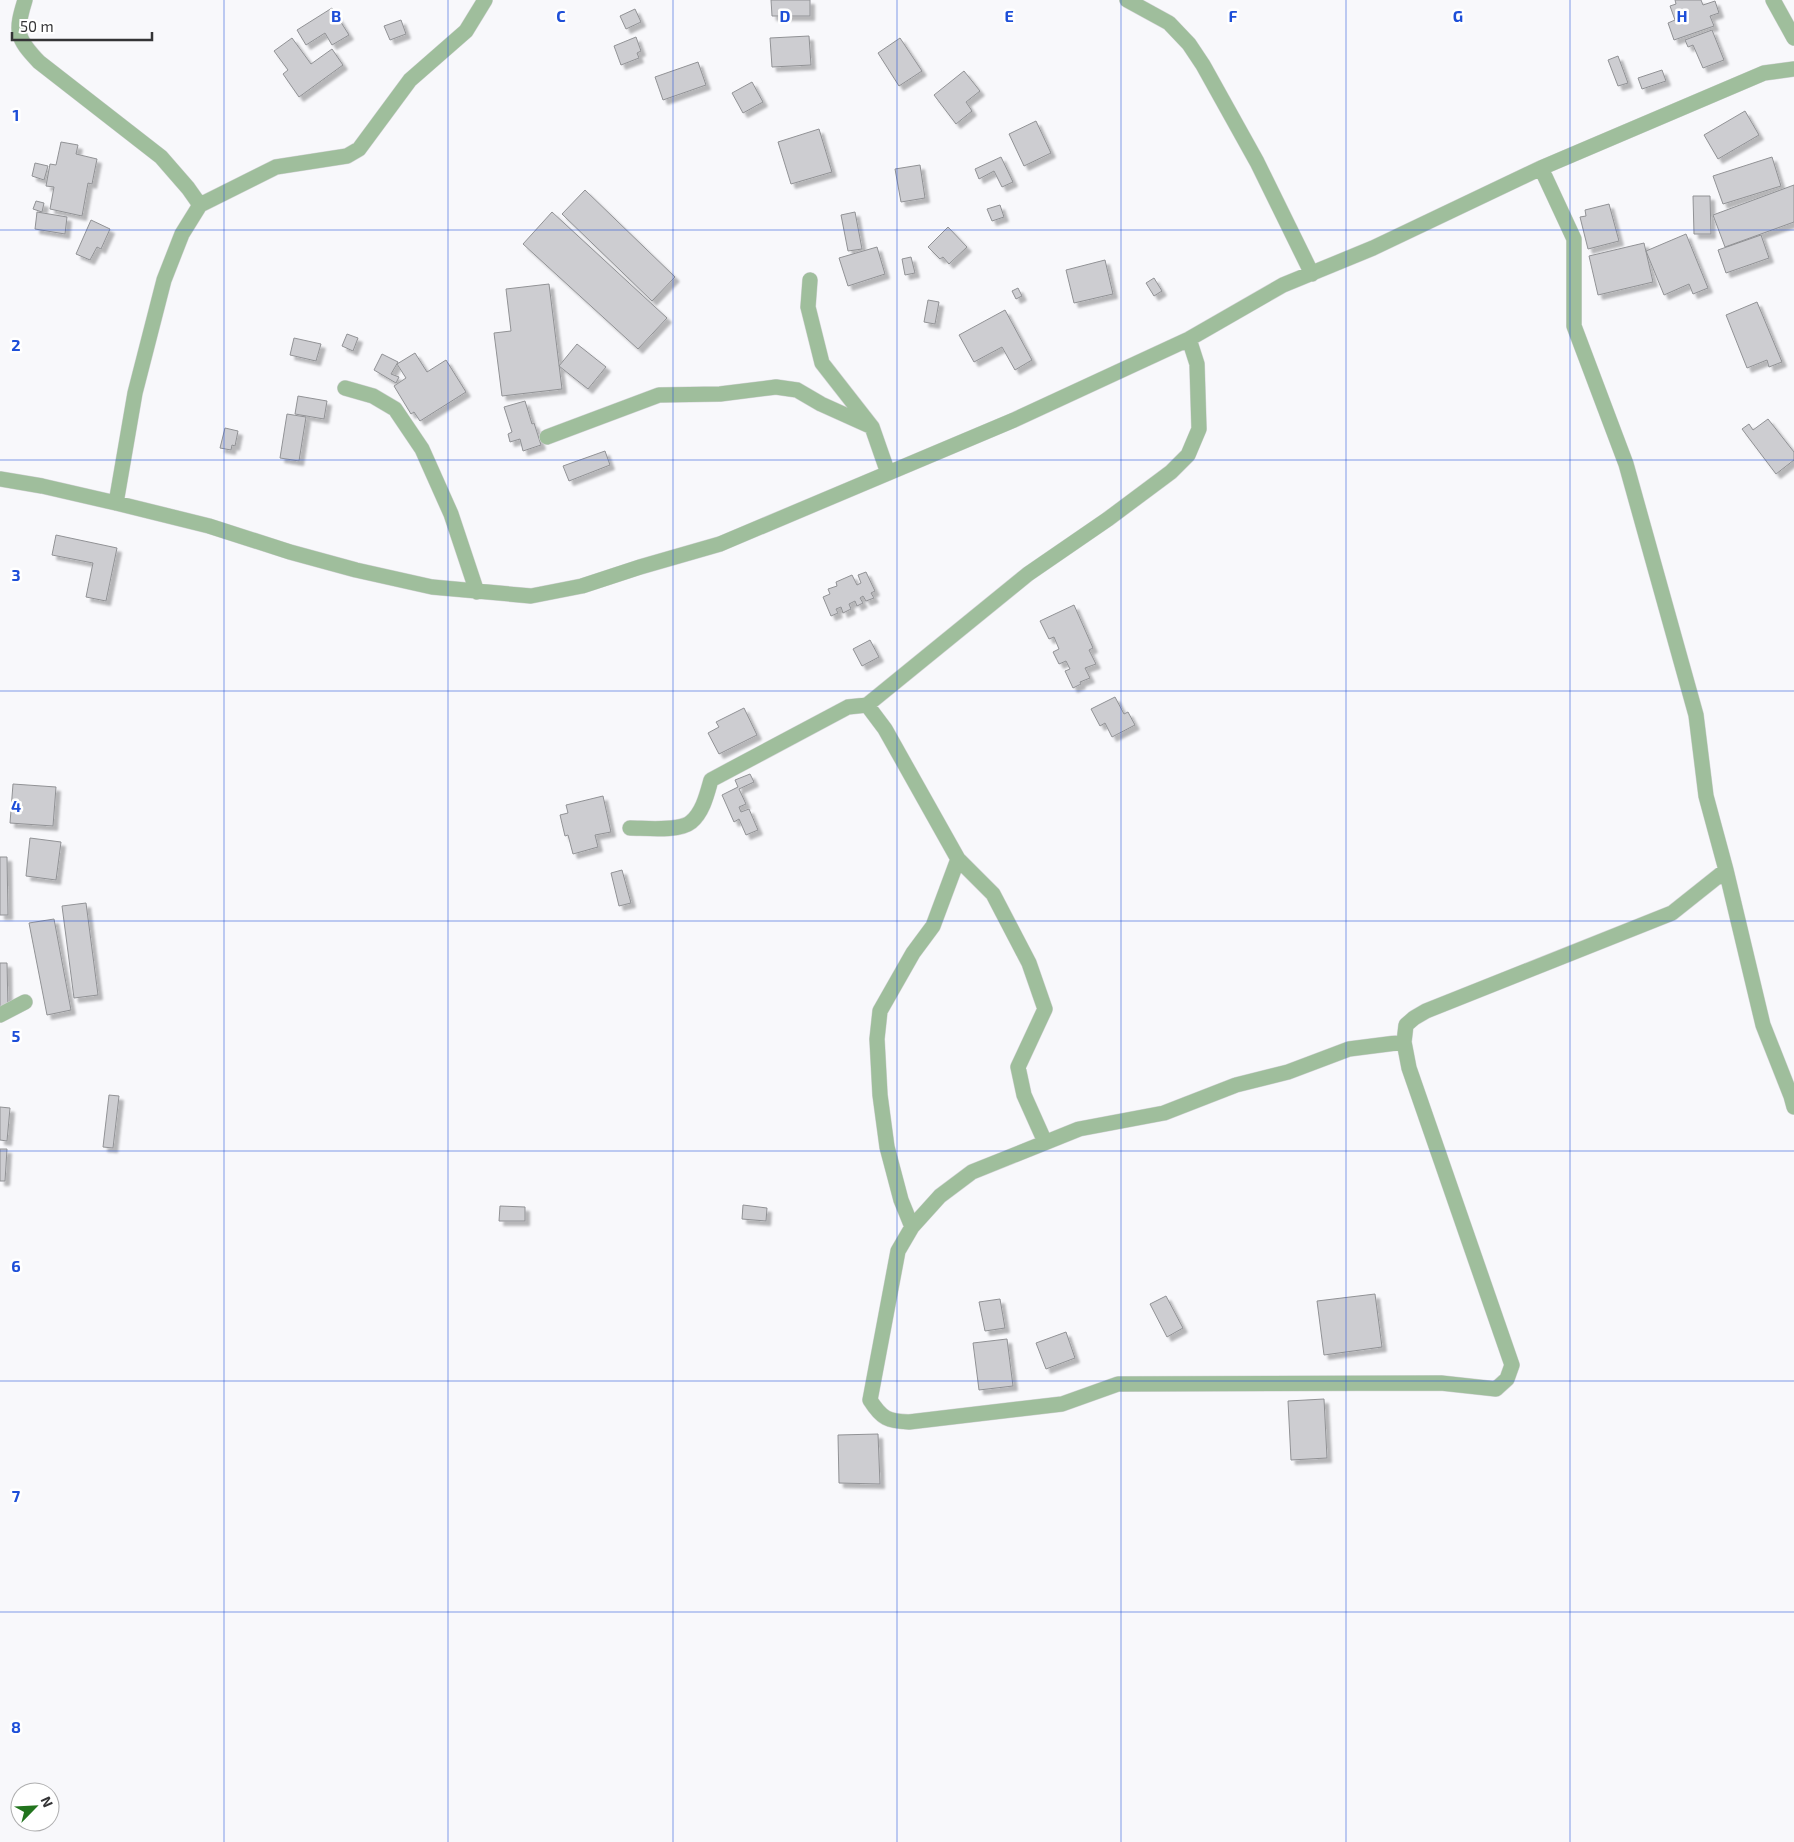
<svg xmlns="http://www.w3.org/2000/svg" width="1794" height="1842" font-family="'Exo 2',sans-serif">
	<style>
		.building { fill: #cdcdd1; stroke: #919295; filter: url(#shadow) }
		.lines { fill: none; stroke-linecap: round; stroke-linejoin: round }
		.minor-casing { stroke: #d5d5d8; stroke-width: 16 }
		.minor { stroke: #9fbe9c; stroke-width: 15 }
		.grid { fill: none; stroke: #1d4ed8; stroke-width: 1; stroke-opacity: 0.55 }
		.grid-label { font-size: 16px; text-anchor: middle; font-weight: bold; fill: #1d4ed8; stroke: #fff; stroke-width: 5; stroke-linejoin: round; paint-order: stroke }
	</style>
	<defs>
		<filter id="shadow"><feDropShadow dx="4.5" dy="4.5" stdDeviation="1" flood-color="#0004"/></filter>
	</defs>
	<rect width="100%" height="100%" fill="#f8f8fb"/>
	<!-- building -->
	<path class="building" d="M 771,0 L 810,0 L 810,16 L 772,16 Z
		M 1675,0 L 1701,0 L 1703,5 L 1715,1 L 1719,13 L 1710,16 L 1714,26 L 1674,40 L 1668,23 L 1675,20 L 1670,6 L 1676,4 Z
		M 332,8 L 349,35 L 332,45 L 325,33 L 306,45 L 297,30 Z
		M 635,9 L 641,22 L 626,29 L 620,16 Z
		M 401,20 L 406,34 L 390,40 L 384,26 Z
		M 1712,30 L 1724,60 L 1703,68 L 1693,45 L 1688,47 L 1685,40 Z
		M 809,36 L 811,65 L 772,67 L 770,38 Z
		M 636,37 L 641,51 L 637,53 L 639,58 L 621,65 L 614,46 Z
		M 292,38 L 311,64 L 332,49 L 343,65 L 299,97 L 283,74 L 288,70 L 274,51 Z
		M 900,38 L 922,71 L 899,86 L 878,53 Z
		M 1618,56 L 1628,83 L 1618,86 L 1608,60 Z
		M 698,62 L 706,85 L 663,100 L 655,77 Z
		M 1662,70 L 1666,81 L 1642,89 L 1638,78 Z
		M 964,71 L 980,91 L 966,102 L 972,111 L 956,124 L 934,95 Z
		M 752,82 L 763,102 L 743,113 L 732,93 Z
		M 1745,111 L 1759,135 L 1718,159 L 1704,135 Z
		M 1036,121 L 1051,153 L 1024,166 L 1009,134 Z
		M 819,129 L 832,172 L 791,184 L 778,142 Z
		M 61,142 L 78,145 L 76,154 L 97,159 L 92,184 L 88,183 L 82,216 L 50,209 L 54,187 L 46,186 L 50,164 L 56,165 Z
		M 1001,157 L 1013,182 L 1002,187 L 994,171 L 979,179 L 975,169 Z
		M 1772,157 L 1781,186 L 1723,204 L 1713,176 Z
		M 35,163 L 48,166 L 44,180 L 32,176 Z
		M 920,165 L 925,198 L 901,202 L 895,169 Z
		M 1794,185 L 1794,222 L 1725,247 L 1713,215 Z
		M 585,190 L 675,277 L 652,301 L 562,214 Z
		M 1693,196 L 1710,196 L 1711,234 L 1694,234 Z
		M 36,201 L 44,203 L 42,212 L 33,209 Z
		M 1609,204 L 1619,241 L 1588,249 L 1580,217 L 1586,216 L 1585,210 Z
		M 1000,205 L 1004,217 L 992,221 L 987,209 Z
		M 37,212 L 67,217 L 65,234 L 35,229 Z
		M 552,212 L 667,318 L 638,349 L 523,244 Z
		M 855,212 L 862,249 L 848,251 L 841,215 Z
		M 91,220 L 110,229 L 101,249 L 97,247 L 90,260 L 76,254 Z
		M 948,227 L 967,247 L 949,264 L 943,257 L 940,259 L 928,247 Z
		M 1686,234 L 1708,288 L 1693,294 L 1689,284 L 1664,295 L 1646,251 Z
		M 1761,235 L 1769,258 L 1726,273 L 1718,250 Z
		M 1644,243 L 1653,282 L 1598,295 L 1589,256 Z
		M 877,247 L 885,274 L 848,286 L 839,258 Z
		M 911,257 L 915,273 L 905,275 L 902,259 Z
		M 1105,260 L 1113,294 L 1074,303 L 1066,270 Z
		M 1154,278 L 1162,291 L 1154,296 L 1146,283 Z
		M 549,284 L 562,389 L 502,396 L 494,333 L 511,331 L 506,289 Z
		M 1018,288 L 1022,296 L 1016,299 L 1012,291 Z
		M 928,300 L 939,302 L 935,324 L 924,322 Z
		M 1757,302 L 1782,362 L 1769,367 L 1767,360 L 1747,368 L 1726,315 Z
		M 1005,310 L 1032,360 L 1015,370 L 1002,347 L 974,362 L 959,335 Z
		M 347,334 L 358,338 L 353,351 L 342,346 Z
		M 294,338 L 321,344 L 316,361 L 290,355 Z
		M 577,344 L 606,367 L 588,389 L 559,366 Z
		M 415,353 L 427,372 L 446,360 L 466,392 L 420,421 L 414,412 L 411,414 L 394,386 L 406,378 L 397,364 Z
		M 382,354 L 398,362 L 391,374 L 399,377 L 396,383 L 374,370 Z
		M 298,396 L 327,401 L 324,419 L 295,414 Z
		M 525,401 L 532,424 L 534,423 L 541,445 L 523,451 L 520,439 L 510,442 L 508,434 L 512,432 L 504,407 Z
		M 287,414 L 306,417 L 299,461 L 280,458 Z
		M 1768,419 L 1794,452 L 1794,460 L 1776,474 L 1742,429 L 1749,424 L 1753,430 Z
		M 225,428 L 238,431 L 235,446 L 232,445 L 231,450 L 220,448 Z
		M 605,451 L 610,465 L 569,481 L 563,466 Z
		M 56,535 L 117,548 L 106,601 L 86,597 L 93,563 L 52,555 Z
		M 866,572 L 875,591 L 871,593 L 874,598 L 866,601 L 863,596 L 860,598 L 863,603 L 857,606 L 855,601 L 849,604 L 851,609 L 843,613 L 841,607 L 836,609 L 838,613 L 831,616 L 823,597 L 830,594 L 828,589 L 837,586 L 836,582 L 852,575 L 857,585 L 861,583 L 858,575 Z
		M 1074,605 L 1093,648 L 1089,650 L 1096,664 L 1085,668 L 1090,678 L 1080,682 L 1081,684 L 1073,688 L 1065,671 L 1070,669 L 1066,661 L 1059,664 L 1053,652 L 1059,649 L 1054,637 L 1049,639 L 1040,621 Z
		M 870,640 L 879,657 L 862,666 L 853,649 Z
		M 1115,697 L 1124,714 L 1128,712 L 1135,725 L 1112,737 L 1105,723 L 1100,726 L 1091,709 Z
		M 744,708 L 757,735 L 719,754 L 708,733 L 719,727 L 716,722 Z
		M 750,774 L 754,782 L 739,789 L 746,804 L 739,807 L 741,812 L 749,809 L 758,830 L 746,835 L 739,819 L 734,822 L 722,795 L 738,787 L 735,780 Z
		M 13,784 L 56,787 L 53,826 L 10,823 Z
		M 603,796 L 611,832 L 595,835 L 598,847 L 573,854 L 568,835 L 565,836 L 560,815 L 568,813 L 566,805 Z
		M 30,838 L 61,842 L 56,880 L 26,876 Z
		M 0,857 L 7,857 L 8,915 L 0,915 Z
		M 622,870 L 631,903 L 619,906 L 611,873 Z
		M 86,903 L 98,995 L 74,998 L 62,906 Z
		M 54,919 L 71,1010 L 47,1015 L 29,923 Z
		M 0,963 L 7,963 L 8,1008 L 0,1008 Z
		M 109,1095 L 119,1096 L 113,1148 L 103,1147 Z
		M 0,1107 L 10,1108 L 7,1141 L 0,1140 Z
		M 0,1149 L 7,1149 L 5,1181 L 0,1181 Z
		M 743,1205 L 767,1208 L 766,1221 L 742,1219 Z
		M 500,1206 L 525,1207 L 525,1221 L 499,1221 Z
		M 1375,1294 L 1382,1347 L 1324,1355 L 1317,1301 Z
		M 1166,1296 L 1183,1328 L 1167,1337 L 1150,1304 Z
		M 1000,1299 L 1005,1328 L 985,1331 L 979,1302 Z
		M 1066,1332 L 1075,1358 L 1046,1369 L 1036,1343 Z
		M 1007,1339 L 1013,1386 L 979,1390 L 973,1343 Z
		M 1324,1399 L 1327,1458 L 1291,1460 L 1288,1401 Z
		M 878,1434 L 880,1484 L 839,1483 L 838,1435 Z"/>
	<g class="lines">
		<defs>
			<path id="minor" d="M 25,0 C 15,32 16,38 39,62 L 161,157 L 188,188 L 200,205
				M 1127,0 L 1169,23 L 1189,44 L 1203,65 L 1257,162 L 1312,274
				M 1773,0 L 1794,38
				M 810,280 L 808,307 L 822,363 L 872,427 L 888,473
				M 345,388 L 373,396 L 395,409 L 422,449 L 451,514 L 477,592
				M 547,437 L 659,395 L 720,394 L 776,387 L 797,390 L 821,404 L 872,427
				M 0,479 L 42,486 L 116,503 L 209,526 L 290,552 L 356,570 L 432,587 L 531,596 L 582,586 L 640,567 L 720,544 L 1014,420 L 1189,339 L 1283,285 L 1373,248 L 1541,168 L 1764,73 L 1794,69
				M 116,503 L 135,393 L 164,280 L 182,234 L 200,205 L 276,167 L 347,156 L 359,149 L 410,80 L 466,31 L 485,0
				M 867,705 L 1028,574 L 1108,519 L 1171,472 L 1188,455 L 1199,429 L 1197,364 L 1189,339
				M 630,828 C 645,828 679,832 691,822 C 703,812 707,794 711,780 L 848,707 L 867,705 L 885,729 L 958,859 L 933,926 L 913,953 L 880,1011 L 877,1039 L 880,1095 L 887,1147 L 901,1200 L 912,1227
				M 958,859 L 993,894 L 1029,963 L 1045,1009 L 1018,1067 L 1024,1095 L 1045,1142
				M 1726,870 L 1763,1025 L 1791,1096 L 1794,1107
				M 0,1015 L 25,1002
				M 1404,1042 L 1349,1049 L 1288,1072 L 1236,1085 L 1164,1113 L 1079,1129 L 972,1172 L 940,1196 L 912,1227 L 898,1251 L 870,1400 C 882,1419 888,1421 909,1422 L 1062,1404 L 1118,1384 L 1441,1383 L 1496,1389 L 1507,1379 L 1512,1365 L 1409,1068 L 1404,1042 L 1406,1025 L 1414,1018 L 1426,1011 L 1672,913 L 1726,870 L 1706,796 L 1696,715 L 1626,464 L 1574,326 L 1574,239 L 1541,168"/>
		</defs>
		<!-- minor casing -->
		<use href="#minor" class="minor-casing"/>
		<!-- minor -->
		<use href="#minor" class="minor"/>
	</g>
	<!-- grid -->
	<path class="grid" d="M 224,0 L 224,1842M 448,0 L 448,1842M 673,0 L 673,1842M 897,0 L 897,1842M 1121,0 L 1121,1842M 1346,0 L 1346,1842M 1570,0 L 1570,1842M 0,230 L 1794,230M 0,460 L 1794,460M 0,691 L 1794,691M 0,921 L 1794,921M 0,1151 L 1794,1151M 0,1381 L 1794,1381M 0,1612 L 1794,1612"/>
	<g class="grid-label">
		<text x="336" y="22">B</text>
		<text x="561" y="22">C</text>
		<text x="785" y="22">D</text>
		<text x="1009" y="22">E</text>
		<text x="1233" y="22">F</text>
		<text x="1458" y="22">G</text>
		<text x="1682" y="22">H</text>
		<text x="16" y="121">1</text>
		<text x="16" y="351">2</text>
		<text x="16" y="581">3</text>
		<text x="16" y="812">4</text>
		<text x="16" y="1042">5</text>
		<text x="16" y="1272">6</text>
		<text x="16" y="1502">7</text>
		<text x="16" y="1733">8</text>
	</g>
	<!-- north arrow -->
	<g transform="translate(35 1807) rotate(66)"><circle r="24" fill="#ffffff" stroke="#aeaeaf"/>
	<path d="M0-4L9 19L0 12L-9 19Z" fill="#22741e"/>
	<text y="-8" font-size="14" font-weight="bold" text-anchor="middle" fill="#343436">N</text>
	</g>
	<!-- scale -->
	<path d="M12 32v8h140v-8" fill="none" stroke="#343436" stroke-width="2.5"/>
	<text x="20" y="32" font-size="15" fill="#343436" stroke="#ffffff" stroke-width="4" paint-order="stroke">50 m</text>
</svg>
